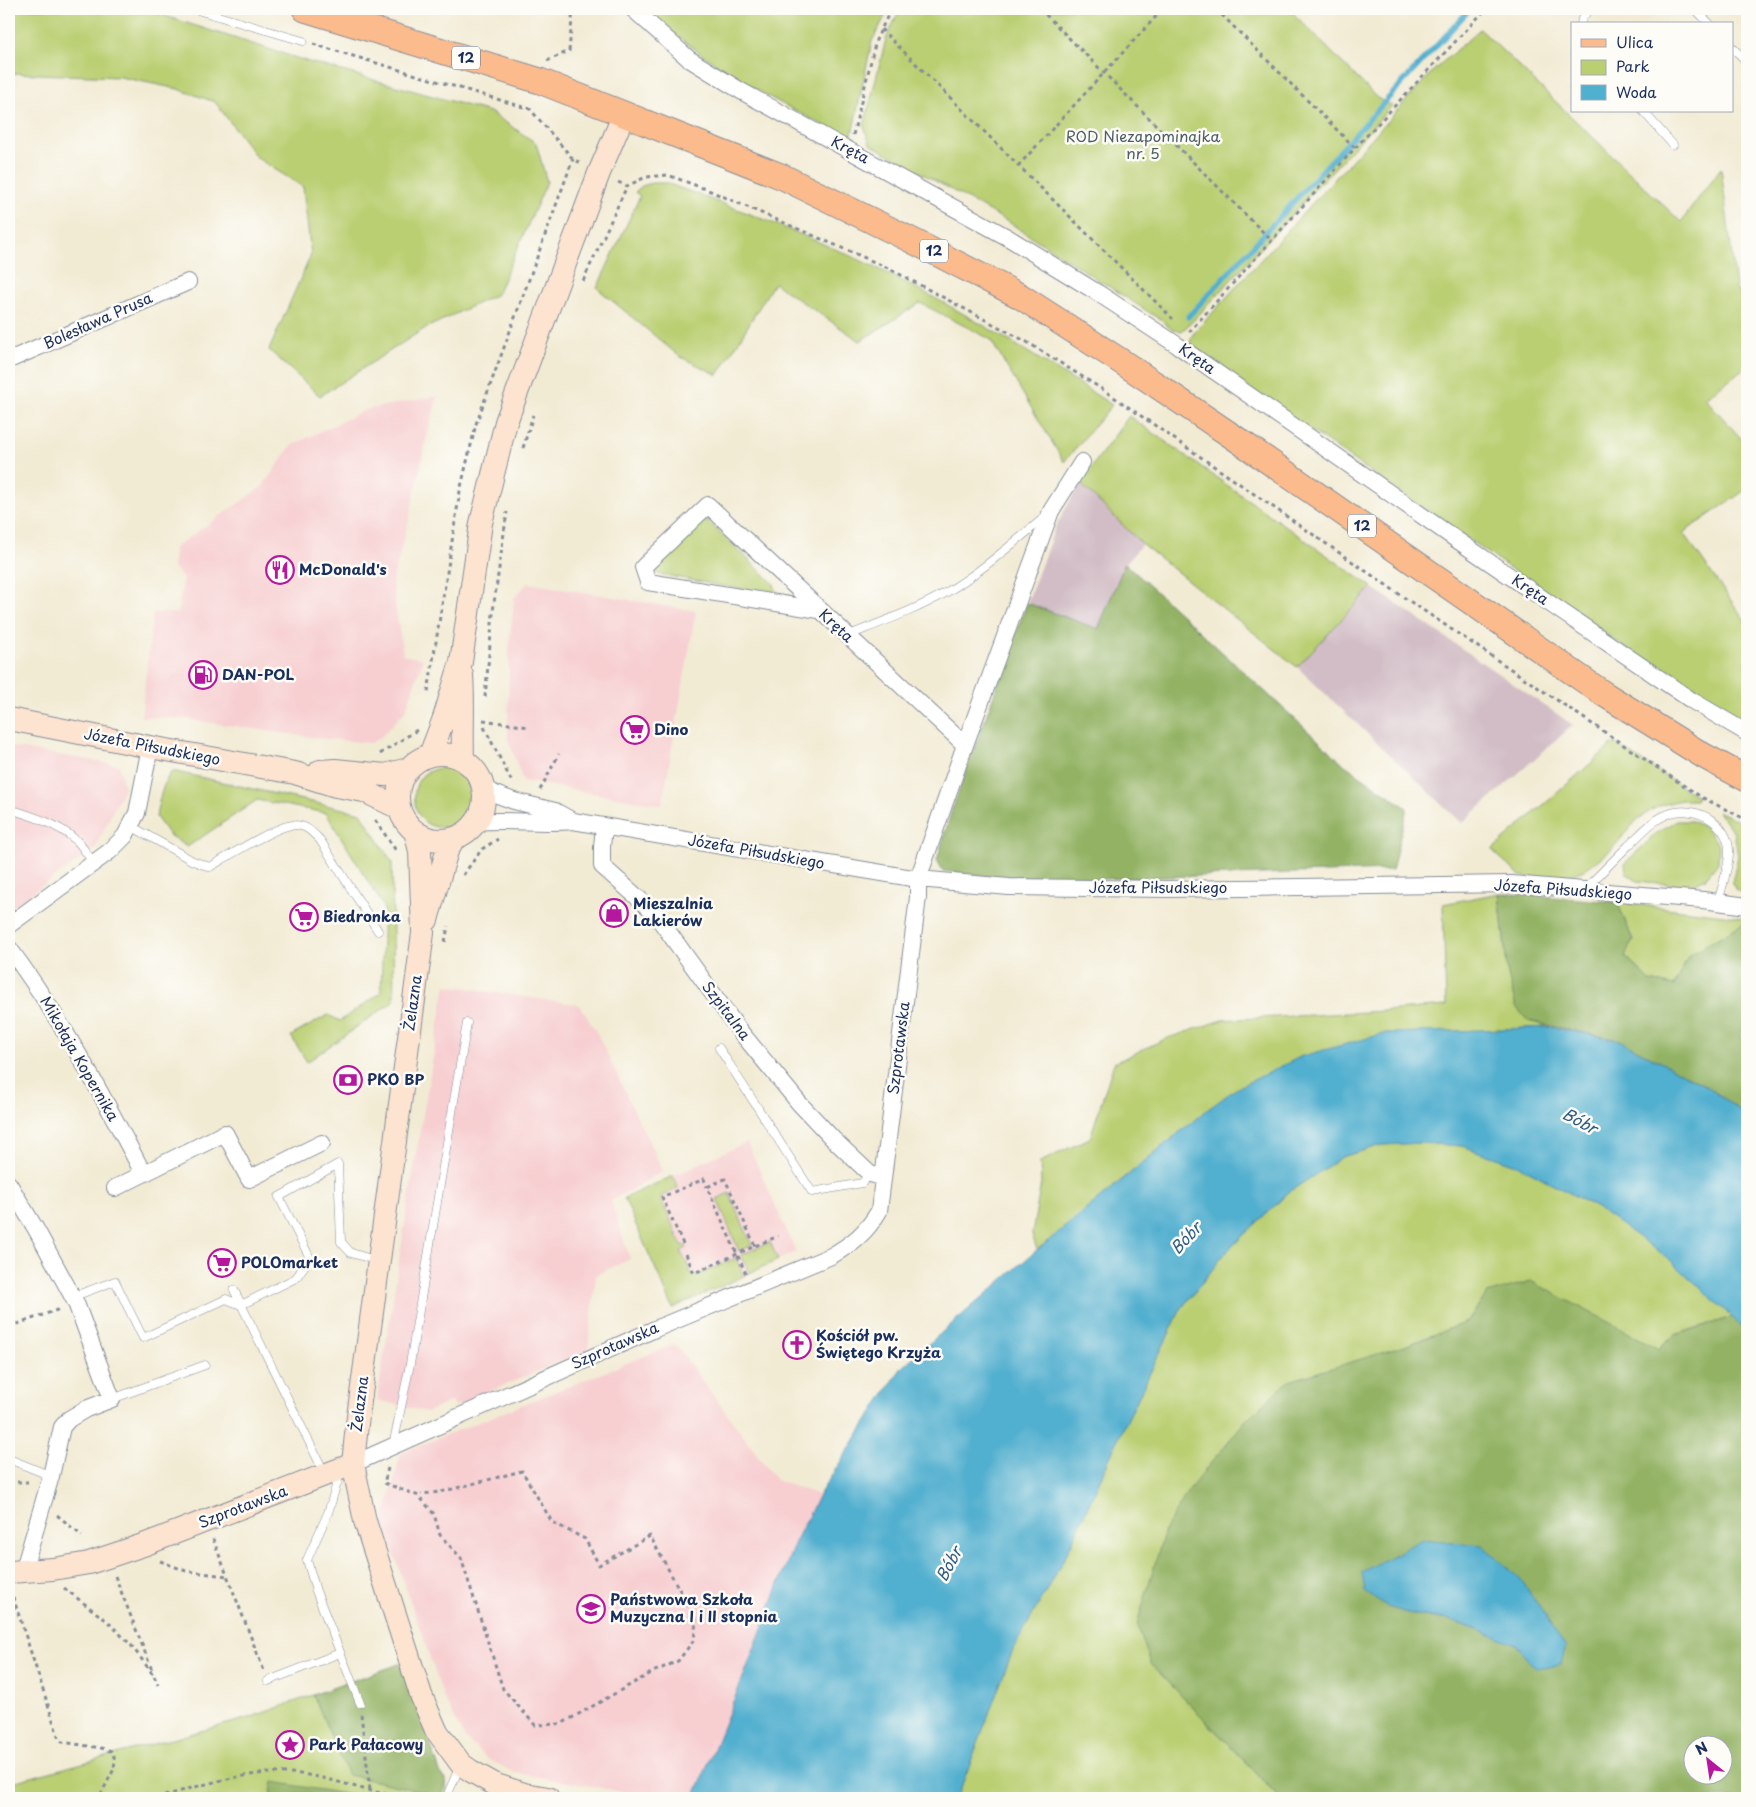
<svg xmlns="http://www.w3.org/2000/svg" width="1756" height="1807" font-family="'Playpen Sans',sans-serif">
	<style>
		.built { fill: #f7cfd1 }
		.industrial { fill: #d2bdc6 }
		.green { fill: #bacf72; stroke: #6a7f68 }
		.forest { fill: #93b264; stroke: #577061; fill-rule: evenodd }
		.water { fill: #51afcf; stroke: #366f96 }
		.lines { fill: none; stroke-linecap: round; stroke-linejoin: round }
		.stream { stroke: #51afcf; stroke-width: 5.5 }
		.lane-casing { stroke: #868d99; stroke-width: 9 }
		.street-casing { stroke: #868d99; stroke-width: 18 }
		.secondary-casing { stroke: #868d99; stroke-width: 24 }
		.primary-casing { stroke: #868d99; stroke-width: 27 }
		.path { stroke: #868d99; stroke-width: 3; stroke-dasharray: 4 4; stroke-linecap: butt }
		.lane { stroke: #fff; stroke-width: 8 }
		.street { stroke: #fff; stroke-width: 16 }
		.secondary { stroke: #fde4d1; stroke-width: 22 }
		.primary { stroke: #fbbb8d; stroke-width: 25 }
		.labels { text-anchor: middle; stroke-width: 5; stroke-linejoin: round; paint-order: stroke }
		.shield { fill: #fdfcf7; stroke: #5f6c8c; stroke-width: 1 }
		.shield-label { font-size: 14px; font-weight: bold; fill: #1b2f5e }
		.park-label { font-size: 15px; fill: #4b5f64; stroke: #fdfcf7 }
		.street-label { font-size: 15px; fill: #1b2f5e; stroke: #fdfcf7 }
		.poi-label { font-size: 15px; font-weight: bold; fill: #1b2f5e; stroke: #fdfcf7; text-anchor: start }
		.water-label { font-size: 16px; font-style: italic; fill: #2e5c86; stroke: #fdfcf7 }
	</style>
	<rect width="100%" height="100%" fill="#fdfcf7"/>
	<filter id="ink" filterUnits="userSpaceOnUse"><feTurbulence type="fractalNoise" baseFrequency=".02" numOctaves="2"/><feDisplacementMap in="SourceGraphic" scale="10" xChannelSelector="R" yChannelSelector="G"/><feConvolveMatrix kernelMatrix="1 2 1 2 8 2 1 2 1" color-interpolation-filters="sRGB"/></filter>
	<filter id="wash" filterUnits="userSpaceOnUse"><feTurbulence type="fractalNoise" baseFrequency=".0096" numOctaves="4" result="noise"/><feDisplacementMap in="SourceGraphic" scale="20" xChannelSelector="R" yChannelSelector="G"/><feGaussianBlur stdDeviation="1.12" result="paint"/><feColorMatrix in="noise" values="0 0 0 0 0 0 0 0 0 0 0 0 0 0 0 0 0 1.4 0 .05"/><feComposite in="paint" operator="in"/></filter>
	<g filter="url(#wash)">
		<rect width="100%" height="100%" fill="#f2ebd4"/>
		<!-- built -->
		<path class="built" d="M 438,396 L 425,444 L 410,516 L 392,582 L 403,655 L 423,659 L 406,710 L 381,737 L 371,743 L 318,738 L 177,718 L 141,717 L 153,613 L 178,613 L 183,579 L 173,567 L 174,548 L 262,487 L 292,445 L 368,409 Z
			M 528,583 L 696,611 L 662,805 L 523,781 L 508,739 L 509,647 L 514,598 Z
			M 11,747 L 119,765 L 124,787 L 95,849 L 9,909 L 9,748 Z
			M 446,985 L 580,1005 L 597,1033 L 663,1171 L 611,1201 L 630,1259 L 596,1275 L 588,1350 L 455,1406 L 452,1401 L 427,1412 L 377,1400 L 415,1159 Z
			M 747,1142 L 796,1252 L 673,1308 L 624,1198 Z
			M 675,1344 L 776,1480 L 819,1495 L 795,1542 L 744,1675 L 694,1798 L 658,1798 L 515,1773 L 486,1758 L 464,1737 L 444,1698 L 383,1522 L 401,1453 Z"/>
		<!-- industrial -->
		<path class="industrial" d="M 1080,483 L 1142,544 L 1125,564 L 1098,629 L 1027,603 L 1055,528 Z
			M 1372,587 L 1573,725 L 1462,823 L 1297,667 Z"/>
		<!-- green -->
		<path class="green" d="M 9,9 L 143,9 L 306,61 L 490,112 L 536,143 L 547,182 L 497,294 L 424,329 L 320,396 L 269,350 L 311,255 L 303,187 L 257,158 L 215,102 L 178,89 L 120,77 L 9,73 Z
			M 647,9 L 889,9 L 872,41 L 851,139 C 779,104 705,65 647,9 Z
			M 900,9 L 1289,9 L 1377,98 L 1392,106 L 1194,320 L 1182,331 L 1172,330 L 1161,320 L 1010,223 L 870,144 L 864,126 L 886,39 Z
			M 1480,29 L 1681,222 L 1721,168 L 1736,288 L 1747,308 L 1747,366 L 1705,398 L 1747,445 L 1747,489 L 1683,533 L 1747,623 L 1747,724 L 1630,651 L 1194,350 L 1190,342 L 1193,334 L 1434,70 Z
			M 652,183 L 666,183 C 739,209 812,237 883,271 C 962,310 1037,357 1112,405 L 1064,462 L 990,339 L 920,303 L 860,341 L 774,283 L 718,375 L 679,356 L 597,288 L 640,196 L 635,192 L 642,186 Z
			M 1129,416 L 1372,587 L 1297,667 L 1142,544 L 1080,483 Z
			M 704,521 L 709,522 L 774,584 L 776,590 L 772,595 L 658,574 L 655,566 L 698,524 Z
			M 1614,743 L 1698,797 L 1696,800 L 1681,800 L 1665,804 L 1653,809 L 1637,820 L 1611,850 L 1584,870 L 1568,876 L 1533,878 L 1520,876 L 1492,850 Z
			M 443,767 L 454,770 L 469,783 L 470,803 L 464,819 C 456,824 447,829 437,827 C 415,825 408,793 421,777 C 426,771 436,769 443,767 Z
			M 172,771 L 361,813 L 392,862 L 394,1001 L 307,1062 L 291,1036 L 328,1015 L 340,1021 L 381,993 L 384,907 L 326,813 L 257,800 L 187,847 L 169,835 L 156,817 C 159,801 162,784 172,771 Z
			M 1717,811 L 1747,824 L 1747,895 L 1735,889 L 1732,882 L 1738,856 L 1734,832 Z
			M 1677,821 L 1692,821 L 1706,828 L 1719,845 L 1718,863 L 1706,878 L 1689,886 L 1637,881 L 1626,873 L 1625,863 L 1658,832 Z
			M 1499,893 L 1508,975 L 1528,1021 L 1550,1027 L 1457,1031 L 1386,1033 L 1204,1112 L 1037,1250 L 1032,1234 L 1041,1183 L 1040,1162 L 1090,1138 L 1114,1063 L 1165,1039 L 1222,1020 L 1384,1011 L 1446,1006 L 1443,904 Z
			M 1617,902 L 1747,918 L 1747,921 L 1689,955 L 1674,986 L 1650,981 L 1625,955 L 1633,940 Z
			M 1422,1143 L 1462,1146 L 1522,1167 L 1599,1209 L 1670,1260 L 1732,1317 L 1675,1335 L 1659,1349 L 1487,1294 L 1467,1322 L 1407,1345 L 1151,1664 L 1280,1798 L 957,1798 L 1013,1650 L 1067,1553 L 1120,1435 L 1181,1309 L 1227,1251 L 1289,1192 L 1342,1157 L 1382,1145 Z
			M 673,1176 L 678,1188 L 660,1197 L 682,1246 L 685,1245 L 687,1248 L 681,1251 L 693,1277 L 736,1258 L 744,1276 L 673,1308 L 624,1198 Z
			M 729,1193 L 752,1245 L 739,1251 L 717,1199 Z
			M 770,1242 L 778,1260 L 749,1273 L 741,1255 Z
			M 402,1663 L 440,1772 L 446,1780 L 448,1798 L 9,1798 L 9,1783 L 249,1718 Z"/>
		<!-- forest -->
		<path class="forest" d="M 1125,563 L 1345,765 L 1407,808 L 1392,870 L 1100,879 L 995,877 L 943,871 L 937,860 L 951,813 L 1027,603 L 1098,629 Z
			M 1499,893 L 1617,902 L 1633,940 L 1625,956 L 1650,981 L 1674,986 L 1689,955 L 1747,921 L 1747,1023 L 1744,1023 L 1740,1037 L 1747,1039 L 1747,1116 L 1708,1087 L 1619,1040 L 1528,1021 L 1516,1007 L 1508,975 Z
			M 1531,1281 L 1659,1349 L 1675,1335 L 1732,1317 L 1747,1334 L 1747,1798 L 1280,1798 L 1151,1664 L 1137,1624 L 1165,1530 L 1188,1491 L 1246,1420 L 1289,1381 L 1407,1345 L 1467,1322 L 1487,1294 ZM 1412,1614 L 1547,1617 L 1536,1668 L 1516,1645 L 1481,1631 L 1449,1620 ZM 1694,1744 L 1724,1744 L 1724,1774 L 1694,1774 Z
			M 402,1663 L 440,1772 L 446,1780 L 442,1796 L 348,1775 L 313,1695 Z
			M 273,1782 L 370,1798 L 270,1798 Z"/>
		<!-- water -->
		<path class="water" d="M 1550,1027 L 1619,1040 L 1708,1087 L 1747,1116 L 1747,1334 L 1732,1317 L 1670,1260 L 1599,1209 L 1522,1167 L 1462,1146 L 1422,1143 L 1382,1145 L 1342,1157 L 1289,1192 L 1227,1251 L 1181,1309 L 1120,1435 L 1067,1553 L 1013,1650 L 957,1798 L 694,1798 L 744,1675 L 795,1542 L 819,1495 L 902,1367 L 1037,1250 L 1204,1112 L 1237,1088 L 1302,1056 L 1386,1033 L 1457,1031 Z
			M 1423,1539 L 1482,1545 L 1520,1578 L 1566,1647 L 1561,1664 L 1536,1668 L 1516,1645 L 1481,1631 L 1449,1620 L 1412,1614 L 1387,1607 L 1365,1591 L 1362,1572 Z"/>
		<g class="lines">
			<!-- stream -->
			<path class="stream" d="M 1188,317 L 1470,9"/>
		</g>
	</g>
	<g filter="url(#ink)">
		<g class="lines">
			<defs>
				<path id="lane" d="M 194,9 L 303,41
					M 1695,9 L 1710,24
					M 1581,24 L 1582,19 L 1589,9
					M 1732,47 L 1747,62
					M 1643,111 L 1673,145
					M 849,635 C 882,622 916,610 947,592 C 982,571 1013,543 1045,517
					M 9,809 C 33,816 58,824 77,841 C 83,847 88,856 94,863
					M 131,826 L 193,861 L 210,867 C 225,858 279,824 294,825 C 306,825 312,832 320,840 L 378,931
					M 1585,889 C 1599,875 1614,860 1628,846 C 1640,835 1651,821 1666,815 C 1693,803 1731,822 1729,854 C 1728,870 1722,887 1718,902
					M 719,1048 L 812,1192 L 862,1183 L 870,1174
					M 234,1290 L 325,1474
					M 72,1297 L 115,1281 L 143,1338 L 226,1299 L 241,1305 L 296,1278 L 310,1258 L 279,1197 L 338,1164 L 341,1242 L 351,1253 L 378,1261
					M 112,1399 L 205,1365
					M 393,1446 L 410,1364 L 467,1023
					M 9,1459 L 51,1476
					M 340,1473 L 328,1513 L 307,1560 L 316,1591 L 360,1703
					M 268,1681 L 340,1653
					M 446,1798 L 460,1766"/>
				<path id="street" d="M 633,9 L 689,59 L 741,91 L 1007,237 L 1098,293 L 1177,345 L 1457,540 L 1691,700 L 1747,733
					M 9,360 L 188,282
					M 965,745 L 1051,511 L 1082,462
					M 483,787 L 495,794 L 514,801 L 555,811 L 573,821
					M 476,822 C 509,819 541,824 573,821 L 918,879 L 1009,887 L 1167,889 L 1512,884 L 1703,900 L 1747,906
					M 604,826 L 602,847 L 602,866 L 654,912 L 739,1030 L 799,1103 L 833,1139 L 870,1174 L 883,1177
					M 9,925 L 110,851 L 125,836 L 137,813 L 150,747
					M 9,948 C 61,1018 103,1096 143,1173
					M 9,1184 L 37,1231 L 76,1303 L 112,1399 L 86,1409 L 69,1419 L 62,1427 L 51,1476 L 23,1572
					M 115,1188 L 225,1133 L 249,1179 L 322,1143
					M 353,1464 L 655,1329 L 831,1256 C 852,1244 867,1232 879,1211 L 918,897 L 918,879 L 965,745 L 708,505 L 643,567 L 648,582 L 819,610"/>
				<path id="secondary" d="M 462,675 C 464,703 462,731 463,760
					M 9,719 L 150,747 L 295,773 L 336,786 L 364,791 L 399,808
					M398 797a43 43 0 1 1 86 0a43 43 0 1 1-86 0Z
					M 430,755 L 444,718 L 461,662 L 481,523 L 506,422 L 599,173 L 624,114
					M 320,771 L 335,770 L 385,775 L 408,769
					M 415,831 L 420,851 L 423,933 L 357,1424 L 353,1464 L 365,1521 L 421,1695 L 436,1730 L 461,1764 L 471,1771 L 496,1785 L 524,1794 L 548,1798
					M 427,920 L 447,851 L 454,838
					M 9,1572 L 53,1569 L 89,1563 L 146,1544 L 353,1464"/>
				<path id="primary" d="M 305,9 L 540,81 L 783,177 L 909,239 L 1020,296 L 1125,364 L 1238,440 L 1604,694 L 1704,756 L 1747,779"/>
			</defs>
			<!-- lane casing -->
			<use href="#lane" class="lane-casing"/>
			<!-- street casing -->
			<use href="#street" class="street-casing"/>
			<!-- secondary casing -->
			<use href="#secondary" class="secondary-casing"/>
			<!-- primary casing -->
			<use href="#primary" class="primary-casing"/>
			<!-- path -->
			<path class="path" d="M 1040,9 L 1271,240
				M 1216,9 L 1355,148
				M 881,29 L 1173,319
				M 313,44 L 530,109 L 573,159 L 581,163
				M 547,61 L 569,51 L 573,9
				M 853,135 L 876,40 L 891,9
				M 1018,166 L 1163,9
				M 618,182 L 627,186 L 646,177 L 668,175 L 708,190 L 886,267 L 1027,342 L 1105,391 L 1402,596 L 1701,797 L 1747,820
				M 583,281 L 627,186
				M 1189,332 L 1355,148 L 1486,9
				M 523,448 L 533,415
				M 428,692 L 460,491 L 476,424 L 573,159
				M 485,697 L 494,603 L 507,512
				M 483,720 L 529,727
				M 484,727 L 512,782
				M 380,754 L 417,730
				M 540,790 L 559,754
				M 375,820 L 397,852
				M 463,875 L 482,849 L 498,839
				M 445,942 L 448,926
				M 683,1244 L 662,1197 L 704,1179 L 707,1187
				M 686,1254 L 694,1273 L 778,1236
				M 746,1274 L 707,1187 L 725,1179 L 755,1246
				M 9,1327 L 60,1309
				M 388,1468 L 384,1483 L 419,1496 L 434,1514 L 440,1535 L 461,1558 L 503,1689 L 535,1725 L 561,1724 L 653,1672 L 678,1661 L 694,1640 L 696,1620 L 650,1536 L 599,1565 L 585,1539 L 552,1522 L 522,1471 L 441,1492 L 421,1494
				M 9,1482 L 28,1482
				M 57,1515 L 82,1536
				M 213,1539 L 264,1671
				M 160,1561 L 186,1571 L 227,1576
				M 115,1576 L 152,1670
				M 64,1588 L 107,1621 L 131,1645 L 155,1677
				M 13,1597 L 59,1739 L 62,1742 L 101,1748 L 111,1751 L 115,1759 L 114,1769 L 99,1798
				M 154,1676 L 158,1685
				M 361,1714 L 370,1790 L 369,1798
				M 157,1798 C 199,1786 244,1771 288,1773 C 315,1774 341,1783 367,1790 C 384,1794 402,1796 420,1798"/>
			<!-- lane -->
			<use href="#lane" class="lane"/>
			<!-- street -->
			<use href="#street" class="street"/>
			<!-- secondary -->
			<use href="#secondary" class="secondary"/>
			<!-- primary -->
			<use href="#primary" class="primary"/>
		</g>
	</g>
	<!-- icons -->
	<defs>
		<symbol id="restaurant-ring" viewBox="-11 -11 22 22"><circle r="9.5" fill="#fdfcf7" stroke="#b5179e" stroke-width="1.5"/><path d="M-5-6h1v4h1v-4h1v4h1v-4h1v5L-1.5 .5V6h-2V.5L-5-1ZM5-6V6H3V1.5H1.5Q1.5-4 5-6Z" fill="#b5179e"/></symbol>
		<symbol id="fuel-ring" viewBox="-11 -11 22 22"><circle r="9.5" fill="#fdfcf7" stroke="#b5179e" stroke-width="1.5"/><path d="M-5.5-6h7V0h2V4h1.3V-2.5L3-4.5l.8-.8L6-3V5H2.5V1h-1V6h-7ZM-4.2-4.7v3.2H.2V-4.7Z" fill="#b5179e"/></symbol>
		<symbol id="supermarket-ring" viewBox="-11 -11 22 22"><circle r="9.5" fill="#fdfcf7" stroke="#b5179e" stroke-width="1.5"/><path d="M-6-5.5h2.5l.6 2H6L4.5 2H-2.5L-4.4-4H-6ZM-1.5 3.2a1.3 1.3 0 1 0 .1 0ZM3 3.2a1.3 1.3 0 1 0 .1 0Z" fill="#b5179e"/></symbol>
		<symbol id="shop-ring" viewBox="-11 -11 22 22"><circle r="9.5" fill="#fdfcf7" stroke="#b5179e" stroke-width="1.5"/><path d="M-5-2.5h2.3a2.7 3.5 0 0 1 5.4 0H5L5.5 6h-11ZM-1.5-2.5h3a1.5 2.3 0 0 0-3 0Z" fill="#b5179e"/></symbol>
		<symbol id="bank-ring" viewBox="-11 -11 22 22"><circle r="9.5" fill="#fdfcf7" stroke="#b5179e" stroke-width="1.5"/><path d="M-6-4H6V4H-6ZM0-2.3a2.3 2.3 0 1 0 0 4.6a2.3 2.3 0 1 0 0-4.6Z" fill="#b5179e"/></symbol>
		<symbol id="church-ring" viewBox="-11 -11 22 22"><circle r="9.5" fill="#fdfcf7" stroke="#b5179e" stroke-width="1.5"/><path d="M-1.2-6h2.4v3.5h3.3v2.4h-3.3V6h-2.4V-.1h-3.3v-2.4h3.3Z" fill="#b5179e"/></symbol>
		<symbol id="school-ring" viewBox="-11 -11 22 22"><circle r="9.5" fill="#fdfcf7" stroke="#b5179e" stroke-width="1.5"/><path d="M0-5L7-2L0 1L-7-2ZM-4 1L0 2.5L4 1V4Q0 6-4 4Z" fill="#b5179e"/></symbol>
		<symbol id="sight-ring" viewBox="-11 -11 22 22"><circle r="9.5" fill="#fdfcf7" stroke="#b5179e" stroke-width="1.5"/><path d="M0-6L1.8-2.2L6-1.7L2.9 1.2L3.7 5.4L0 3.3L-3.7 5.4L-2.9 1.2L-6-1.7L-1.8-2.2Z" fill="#b5179e"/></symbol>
	</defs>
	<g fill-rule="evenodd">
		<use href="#restaurant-ring" x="264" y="554" width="32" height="32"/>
		<use href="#fuel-ring" x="187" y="659" width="32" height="32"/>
		<use href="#supermarket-ring" x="619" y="714" width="32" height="32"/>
		<use href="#shop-ring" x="598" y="897" width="32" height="32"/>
		<use href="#supermarket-ring" x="288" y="901" width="32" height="32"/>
		<use href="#bank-ring" x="332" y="1064" width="32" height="32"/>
		<use href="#supermarket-ring" x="206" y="1247" width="32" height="32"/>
		<use href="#church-ring" x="781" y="1329" width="32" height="32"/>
		<use href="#school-ring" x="575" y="1593" width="32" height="32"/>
		<use href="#sight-ring" x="274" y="1729" width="32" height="32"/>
	</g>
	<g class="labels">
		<!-- shield labels -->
		<g class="shield">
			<rect x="452" y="46.5" width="28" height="23" rx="4"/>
			<rect x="920" y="239.5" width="28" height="23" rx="4"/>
			<rect x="1348" y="514.5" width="28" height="23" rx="4"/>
		</g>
		<g class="shield-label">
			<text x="466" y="63">12</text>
			<text x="934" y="256">12</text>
			<text x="1362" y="531">12</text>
		</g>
		<!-- park labels -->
		<g class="park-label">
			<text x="1143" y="142">ROD Niezapominajka<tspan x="1143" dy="17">nr. 5</tspan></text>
		</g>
		<!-- street labels -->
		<g class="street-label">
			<text transform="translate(850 150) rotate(28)" y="5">Kręta</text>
			<text transform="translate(98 321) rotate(-24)" y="5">Bolesława Prusa</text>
			<text transform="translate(1197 359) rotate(35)" y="5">Kręta</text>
			<text transform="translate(1530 590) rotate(34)" y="5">Kręta</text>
			<text transform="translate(836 626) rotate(43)" y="5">Kręta</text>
			<text transform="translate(152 747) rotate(11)" y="5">Józefa Piłsudskiego</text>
			<text transform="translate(756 852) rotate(10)" y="5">Józefa Piłsudskiego</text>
			<text x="1158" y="893">Józefa Piłsudskiego</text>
			<text transform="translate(1563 890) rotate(4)" y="5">Józefa Piłsudskiego</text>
			<text transform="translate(413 1003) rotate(-82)" y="5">Żelazna</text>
			<text transform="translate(726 1011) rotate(53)" y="5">Szpitalna</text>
			<text transform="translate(899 1048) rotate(-83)" y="5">Szprotawska</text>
			<text transform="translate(79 1059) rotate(60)" y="5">Mikołaja Kopernika</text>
			<text transform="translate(615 1346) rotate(-24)" y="5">Szprotawska</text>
			<text transform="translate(360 1404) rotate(-83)" y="5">Żelazna</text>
			<text transform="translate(243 1507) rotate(-21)" y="5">Szprotawska</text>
		</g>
		<!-- poi labels -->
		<g class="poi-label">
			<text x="299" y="575">McDonald's</text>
			<text x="222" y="680">DAN-POL</text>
			<text x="654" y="735">Dino</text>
			<text x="633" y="909">Mieszalnia<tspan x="633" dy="17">Lakierów</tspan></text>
			<text x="323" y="922">Biedronka</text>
			<text x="367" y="1085">PKO BP</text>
			<text x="241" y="1268">POLOmarket</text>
			<text x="816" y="1341">Kościół pw.<tspan x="816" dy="17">Świętego Krzyża</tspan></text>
			<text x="610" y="1605">Państwowa Szkoła<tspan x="610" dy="17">Muzyczna I i II stopnia</tspan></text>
			<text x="309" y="1750">Park Pałacowy</text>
		</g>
		<!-- water labels -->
		<g class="water-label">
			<text transform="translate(1580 1121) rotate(28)" y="6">Bóbr</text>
			<text transform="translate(1186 1238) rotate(-47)" y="6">Bóbr</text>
			<text transform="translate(949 1564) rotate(-62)" y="6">Bóbr</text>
		</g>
	</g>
	<!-- margin -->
	<rect width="1756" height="1807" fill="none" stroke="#fdfcf7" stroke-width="30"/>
	<!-- legend -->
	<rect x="1571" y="22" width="162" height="90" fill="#fdfcf7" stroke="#a3aaba"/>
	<rect x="1581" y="39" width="25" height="8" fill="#fbbb8d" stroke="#a3aaba"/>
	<text x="1616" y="48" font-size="15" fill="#1b2f5e">Ulica</text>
	<rect x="1581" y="60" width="25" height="15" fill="#bacf72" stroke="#a3aaba"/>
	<text x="1616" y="72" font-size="15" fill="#1b2f5e">Park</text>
	<rect x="1581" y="85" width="25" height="15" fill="#51afcf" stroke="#a3aaba"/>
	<text x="1616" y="98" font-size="15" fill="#1b2f5e">Woda</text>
	<!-- north arrow -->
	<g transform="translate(1708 1760) rotate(330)"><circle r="24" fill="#fdfcf7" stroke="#a3aaba"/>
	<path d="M0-4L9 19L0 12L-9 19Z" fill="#b5179e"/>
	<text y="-8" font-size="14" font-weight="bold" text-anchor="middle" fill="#1b2f5e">N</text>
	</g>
</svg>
